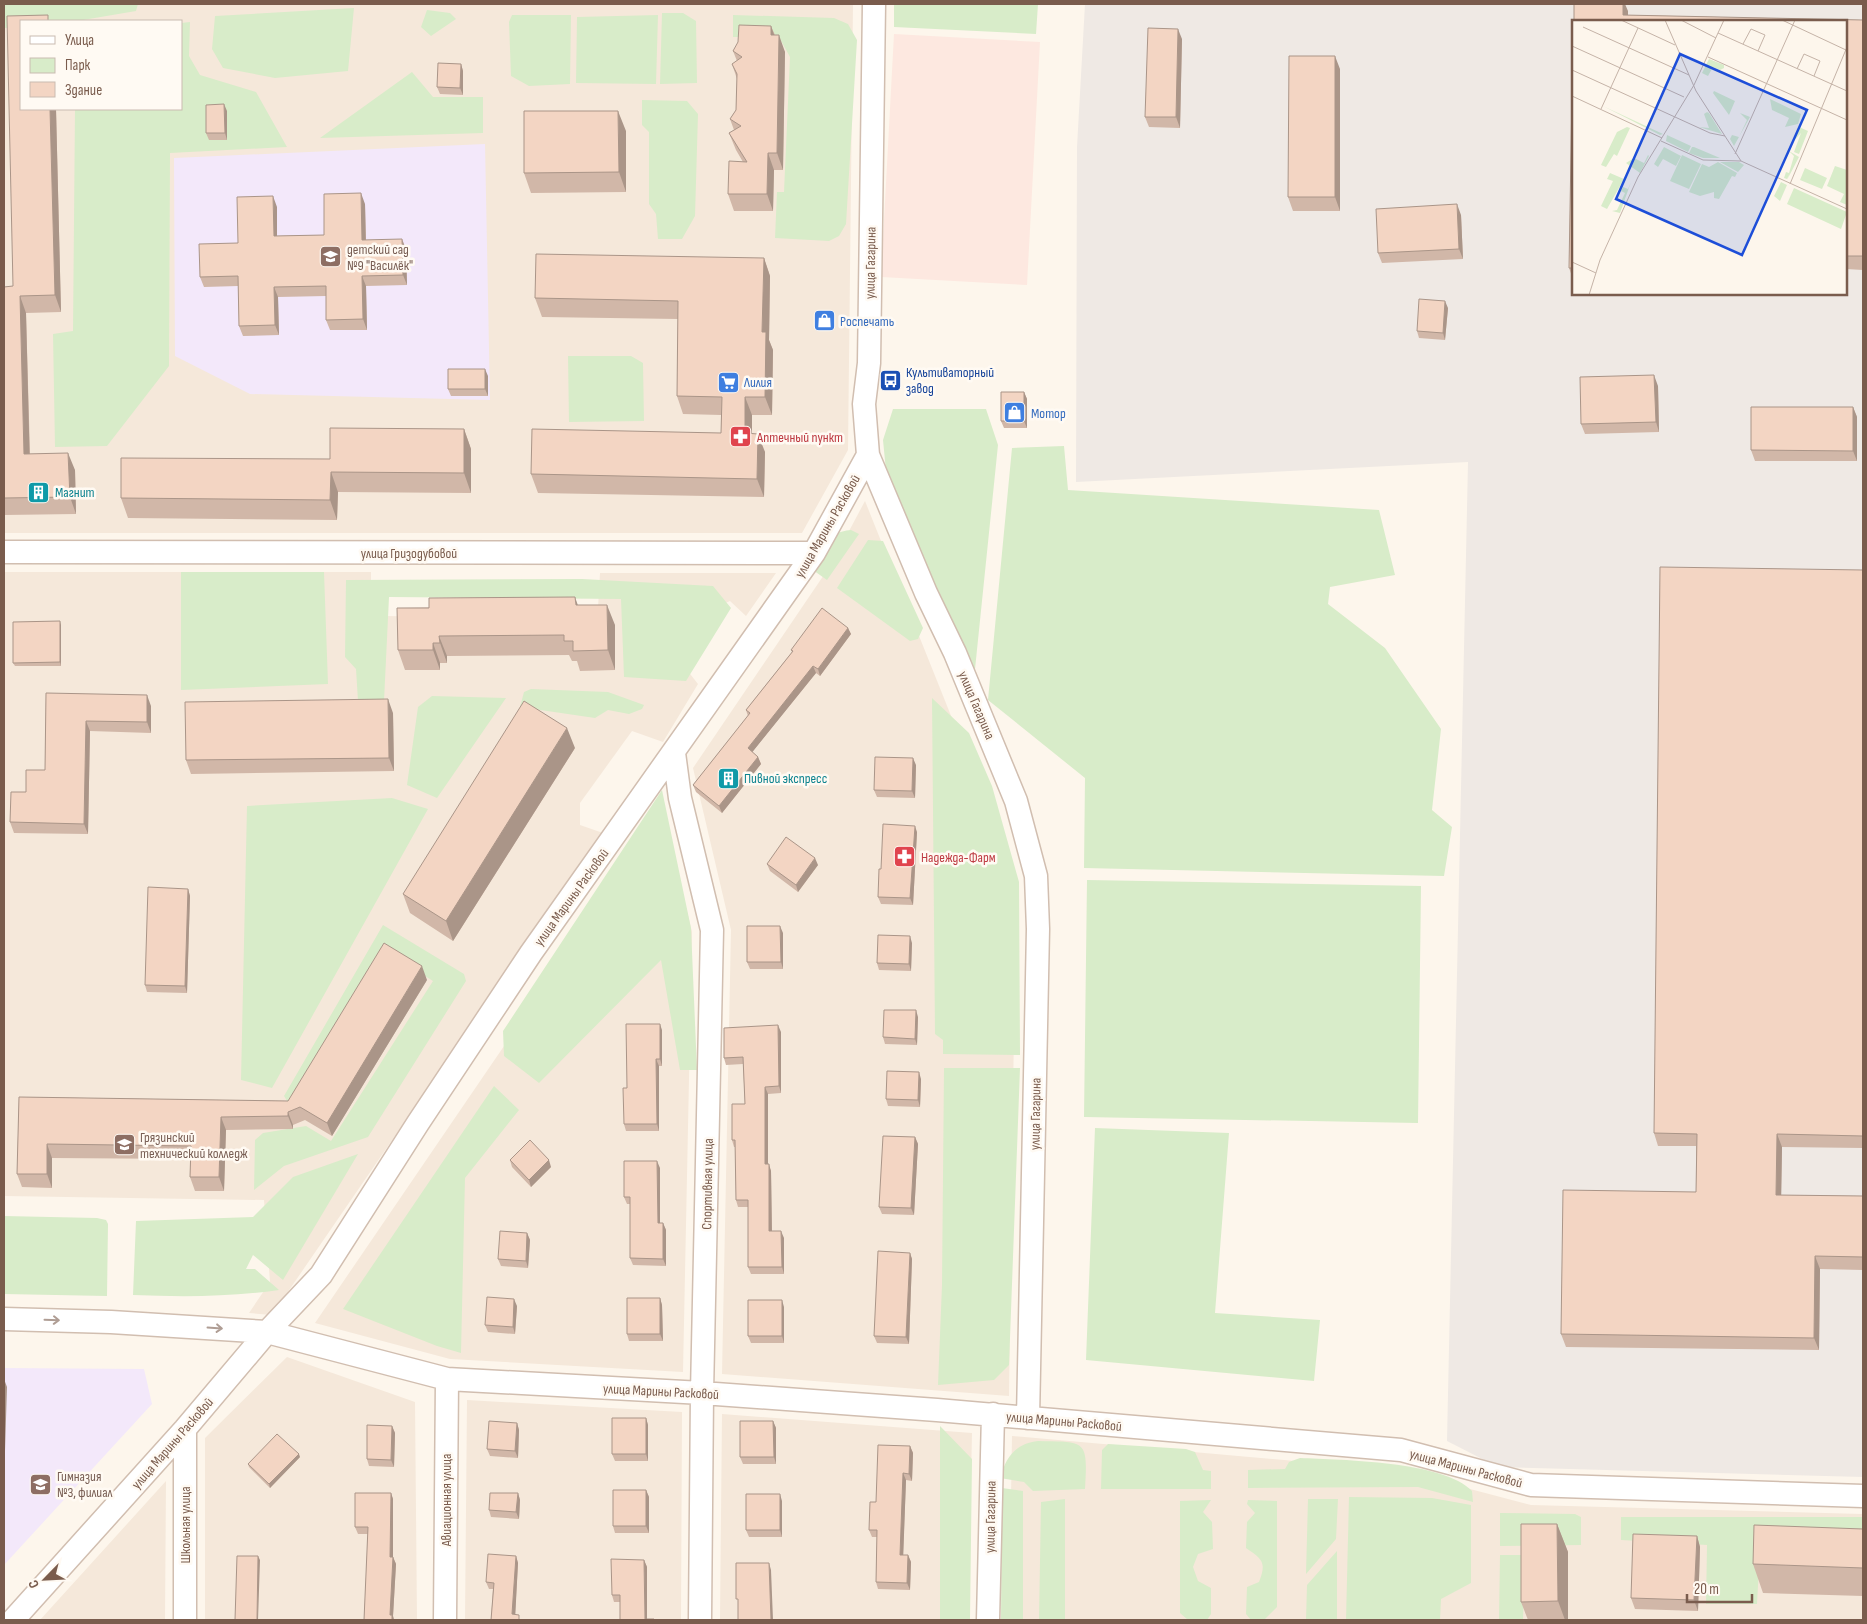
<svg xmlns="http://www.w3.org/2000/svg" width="1867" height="1624" font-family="'Sofia Sans Condensed',sans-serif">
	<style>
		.residential { fill: #f5e8da; fill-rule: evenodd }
		.commercial { fill: #fde8e0 }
		.industrial { fill: #efe9e4; fill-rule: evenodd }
		.education { fill: #f3e8fa }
		.green { fill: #d8ecc9 }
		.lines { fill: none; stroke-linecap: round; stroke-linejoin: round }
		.street-casing { stroke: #d1beb0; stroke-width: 25 }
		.street { stroke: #fff; stroke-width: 22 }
		.wall { fill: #d1b7a8 }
		.shaded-wall { fill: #aa9588 }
		.building { fill: #f3d5c3; stroke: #aa9588 }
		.oneway { stroke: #af9d94 }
		.labels { text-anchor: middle; stroke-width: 5; stroke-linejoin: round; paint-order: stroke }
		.education-label { font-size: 14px; fill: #785e54; stroke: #fffaf3; text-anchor: start }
		.street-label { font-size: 14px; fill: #7a5c4d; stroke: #fffaf3 }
		.shop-label { font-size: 14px; fill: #366cbe; stroke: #fffaf3; text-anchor: start }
		.transit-label { font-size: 14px; fill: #164399; stroke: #fffaf3; text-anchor: start }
		.health-label { font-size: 14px; fill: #be3a42; stroke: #fffaf3; text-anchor: start }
		.culture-label { font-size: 14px; fill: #0d838f; stroke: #fffaf3; text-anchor: start }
		.inset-road { fill: none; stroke: #c5b3a7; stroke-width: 1 }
		.view { fill: #1d4ed8; fill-opacity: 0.15; stroke: #1d4ed8; stroke-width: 2.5 }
		.inset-edge { fill: none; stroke: #7a5c4d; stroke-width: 2.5 }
	</style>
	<rect width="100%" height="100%" fill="#fdf6ec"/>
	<!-- residential -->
	<path class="residential" d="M 4,4 L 853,4 L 848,450 L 802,533 L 4,533 ZM 21,21 L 181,21 L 181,109 L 21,109 Z
		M 865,501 L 1016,878 L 1009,1396 L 722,1374 L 731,930 L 693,768 L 832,563 Z
		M 4,572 L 371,572 L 371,604 L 385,616 L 580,619 L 598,608 L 600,573 L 776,573 L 746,616 L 730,601 L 710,610 L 680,661 L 698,684 L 663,742 L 632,731 L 580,803 L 580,825 L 603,833 L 272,1315 L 249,1313 L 270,1282 L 264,1200 L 4,1196 Z
		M 663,813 L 692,932 L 683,1372 L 450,1359 L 315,1323 Z
		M 287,1357 L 415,1402 L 417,1620 L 205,1620 L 205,1438 Z
		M 467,1400 L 682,1412 L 681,1620 L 465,1620 Z
		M 722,1414 L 972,1433 L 968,1620 L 720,1620 Z
		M 1012,1436 L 1398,1470 L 1531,1505 L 1863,1514 L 1863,1620 L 1009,1620 Z
		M 166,1481 L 165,1620 L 40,1620 Z"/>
	<!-- commercial -->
	<path class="commercial" d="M 894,34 L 1040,42 L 1027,285 L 881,277 Z"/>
	<!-- industrial -->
	<path class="industrial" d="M 1085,4 L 1863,4 L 1863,1477 L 1498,1467 L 1447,1441 L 1468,462 L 1076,482 L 1077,147 ZM 1573,21 L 1846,21 L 1846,294 L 1573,294 Z"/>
	<!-- education -->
	<path class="education" d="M 485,144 L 490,400 L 250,394 L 175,356 L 174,158 Z
		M 4,1368 L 144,1369 L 152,1404 L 4,1565 Z"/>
	<!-- green -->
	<path class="green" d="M 4,4 L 138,4 L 136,11 L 77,21 L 21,21 L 21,27 L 4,28 Z
		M 894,4 L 1038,4 L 1036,34 L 894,27 Z
		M 354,8 L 348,71 L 275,78 L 223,68 L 212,49 L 215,16 Z
		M 427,10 L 450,13 L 456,19 L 431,36 L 421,27 Z
		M 662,13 L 683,13 L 696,21 L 697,83 L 660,84 Z
		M 512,15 L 571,15 L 570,84 L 529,86 L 511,76 L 509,22 Z
		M 658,15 L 656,84 L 576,83 L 577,17 Z
		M 733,15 L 834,18 L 848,24 L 857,40 L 846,224 L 839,236 L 829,241 L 775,238 L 777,192 L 784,192 L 790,57 L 779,37 L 733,37 Z
		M 190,22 L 189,56 L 200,75 L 256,92 L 287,147 L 170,153 L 169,366 L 107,446 L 55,447 L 53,334 L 73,331 L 75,109 L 181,109 L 181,23 Z
		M 412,72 L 433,97 L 483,97 L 483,133 L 320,138 Z
		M 642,100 L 687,101 L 698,114 L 695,216 L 682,239 L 658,239 L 656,214 L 649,204 L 649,132 L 642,125 Z
		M 568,356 L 631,356 L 643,363 L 644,421 L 569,422 Z
		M 893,409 L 986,409 L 998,445 L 974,679 L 886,471 L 883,440 Z
		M 1064,446 L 1068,490 L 1379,510 L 1395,575 L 1330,587 L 1328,604 L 1385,648 L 1441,729 L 1432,810 L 1452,827 L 1444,876 L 1084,868 L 1085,778 L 988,700 L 1012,448 Z
		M 851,530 L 859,534 L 827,580 L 810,568 C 822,549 826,532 851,530 Z
		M 868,540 L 883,541 L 923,628 L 918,639 L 910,641 L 837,588 Z
		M 181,572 L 324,572 L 328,684 L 181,690 Z
		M 582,579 L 713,586 L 731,608 L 686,681 L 624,677 L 621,599 L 389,597 L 384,701 L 358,701 L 356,669 L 345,657 L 346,580 Z
		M 531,689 L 608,692 L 644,705 L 642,709 L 629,714 L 608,710 L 595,718 L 520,707 L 524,692 Z
		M 432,696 L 506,698 L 437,798 L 407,785 L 418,707 Z
		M 932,698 L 969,733 L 992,786 L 1019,882 L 1020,1055 L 943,1054 L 943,1040 L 935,1034 Z
		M 662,790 L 691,928 L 697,1070 L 680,1070 L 661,960 L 539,1083 L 504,1056 L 503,1031 Z
		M 392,798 L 428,809 L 272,1088 L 241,1080 L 247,806 Z
		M 1087,880 L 1421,886 L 1418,1123 L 1084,1117 Z
		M 383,925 L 464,974 L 466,981 L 368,1137 L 284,1166 L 254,1190 L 255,1140 L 263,1133 L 306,1126 L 331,1141 L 433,981 L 387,952 L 292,1109 L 284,1096 Z
		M 944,1068 L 1020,1068 L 1009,1365 L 994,1380 L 938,1385 L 942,1285 Z
		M 494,1086 L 519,1110 L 465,1178 L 461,1353 L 437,1346 L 343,1309 Z
		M 1095,1128 L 1229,1133 L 1215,1313 L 1320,1320 L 1314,1381 L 1086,1360 Z
		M 358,1154 L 283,1280 L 253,1255 L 246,1269 L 255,1269 L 279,1290 C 230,1297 182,1297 133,1295 L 136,1221 L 253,1217 L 293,1177 Z
		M 4,1216 L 97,1218 L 106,1220 L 108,1224 L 107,1296 L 4,1294 Z
		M 940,1426 L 972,1459 L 970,1620 L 940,1620 Z
		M 1038,1441 C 1086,1442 1088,1439 1085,1489 L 1033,1491 L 1024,1482 L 1000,1478 C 1006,1458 1014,1444 1038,1441 Z
		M 1108,1444 L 1186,1449 L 1195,1452 L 1203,1470 L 1211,1471 L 1211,1489 L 1101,1489 L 1102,1450 Z
		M 1300,1458 C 1341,1460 1444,1461 1472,1491 L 1473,1502 L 1418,1487 L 1248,1488 L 1248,1470 L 1285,1469 L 1289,1462 Z
		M 1002,1488 L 1023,1491 L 1023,1620 L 1001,1620 Z
		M 1349,1497 L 1432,1498 L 1471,1505 L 1471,1583 L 1441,1599 L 1440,1620 L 1346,1620 Z
		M 1065,1499 L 1065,1620 L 1039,1620 L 1041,1502 Z
		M 1308,1499 L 1338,1499 L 1336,1539 L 1306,1574 Z
		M 1211,1500 L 1203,1512 L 1212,1522 L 1213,1549 L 1198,1554 L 1193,1567 L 1198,1581 L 1211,1588 L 1211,1614 L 1207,1620 L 1188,1620 L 1180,1613 L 1180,1501 Z
		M 1248,1500 L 1277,1501 L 1277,1607 L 1264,1620 L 1251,1620 L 1246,1614 L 1247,1587 L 1259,1582 C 1267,1562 1262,1559 1246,1548 L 1247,1522 L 1255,1513 L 1247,1504 Z
		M 1500,1513 L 1575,1514 L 1581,1517 L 1581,1545 L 1500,1546 Z
		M 1621,1517 L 1863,1517 L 1863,1553 L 1760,1549 L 1757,1604 L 1706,1604 L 1707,1545 L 1621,1540 Z
		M 1337,1551 L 1337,1620 L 1306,1620 L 1307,1585 Z
		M 1500,1555 L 1525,1555 L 1523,1620 L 1499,1620 Z"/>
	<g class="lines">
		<defs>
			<path id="street" d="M 874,4 L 869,363 L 864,404 L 868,455 L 926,593 L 955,653 L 1016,801 L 1036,876 L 1038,929 L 1028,1418
				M 4,552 L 814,553
				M 674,753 L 680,798 L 712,930 L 702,1393 L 700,1620
				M 4,1319 L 111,1322 L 267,1332 L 447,1379 L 702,1393 L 937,1410 L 1401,1450 L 1531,1485 L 1863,1496
				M 13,1620 L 185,1429 L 267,1332 L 321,1275 L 418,1123 L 531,953 L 814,553 L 868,455
				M 185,1620 L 185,1429
				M 445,1620 L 447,1379
				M 988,1620 L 993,1414"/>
		</defs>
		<!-- street casing -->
		<use href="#street" class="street-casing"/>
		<!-- street -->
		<use href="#street" class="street"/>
	</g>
	<!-- wall -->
	<path class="wall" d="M 1628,11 L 1628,15 L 1863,20 L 1863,270 L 1846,269 L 1846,21 L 1574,21 Z
		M 771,26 L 775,35 L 785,52 L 783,170 L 774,170 L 773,211 L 734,211 L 728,194 L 743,162 L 736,150 L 729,133 L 734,130 L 730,119 L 736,110 L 737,79 L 732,64 L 737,61 L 733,51 Z
		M 1573,36 L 1573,279 L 1569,268 Z
		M 1182,39 L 1180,128 L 1149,127 L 1145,117 Z
		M 461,64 L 463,71 L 463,95 L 440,94 L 437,87 Z
		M 1340,69 L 1340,211 L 1293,211 L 1288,197 Z
		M 21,109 L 56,109 L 61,312 L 26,313 L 30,454 L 75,470 L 76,514 L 4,515 L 4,287 L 13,286 Z
		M 227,111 L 227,140 L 209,140 L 206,133 Z
		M 626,131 L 626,192 L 531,193 L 524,173 Z
		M 365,204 L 366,240 L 406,249 L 407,285 L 366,286 L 367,330 L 330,330 L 326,320 L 326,296 L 278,297 L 279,335 L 243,336 L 239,326 L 238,286 L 204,287 L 200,277 L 238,243 L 277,207 L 277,236 L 324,235 Z
		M 1461,215 L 1463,259 L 1382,263 L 1378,253 Z
		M 764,258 L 770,276 L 769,340 L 773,350 L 772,415 L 752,415 L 752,433 L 765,452 L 764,497 L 538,493 L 531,474 L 721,433 L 721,415 L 683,414 L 677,396 L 678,319 L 542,317 L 535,298 Z
		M 1448,308 L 1445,340 L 1419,338 L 1417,331 Z
		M 488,376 L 488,396 L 451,396 L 448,389 Z
		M 1658,386 L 1659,432 L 1585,434 L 1581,424 Z
		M 1024,392 L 1027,399 L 1027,428 L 1004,428 L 1001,421 Z
		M 1853,407 L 1857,417 L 1857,461 L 1755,461 L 1751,450 Z
		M 464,429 L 471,449 L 471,493 L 338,492 L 337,520 L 128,518 L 121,498 L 330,459 Z
		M 1863,570 L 1863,1148 L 1782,1147 L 1781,1195 L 1863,1196 L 1863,1270 L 1820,1269 L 1819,1350 L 1566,1347 L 1561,1334 L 1696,1192 L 1696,1146 L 1658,1146 L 1654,1133 Z
		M 578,605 L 615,625 L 615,670 L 580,671 L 577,661 L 572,661 L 569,655 L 447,656 L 447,663 L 440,663 L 440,670 L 405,670 L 398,650 L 397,608 Z
		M 61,625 L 61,666 L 15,666 L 13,663 Z
		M 848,628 L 851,634 L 820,676 L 816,673 L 752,752 L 758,757 L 761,764 L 722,813 L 696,792 L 693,785 L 748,716 L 746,710 L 792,652 L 791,650 Z
		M 46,693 L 151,706 L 151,733 L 90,731 L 88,834 L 14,833 L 10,822 L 26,792 L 45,770 Z
		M 393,713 L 394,771 L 191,774 L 186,760 Z
		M 575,748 L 453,941 L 410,913 L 403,894 Z
		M 916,765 L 915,798 L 877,797 L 874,790 Z
		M 917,832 L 913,905 L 881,904 L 878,897 L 881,869 Z
		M 767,864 L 818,865 L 798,892 L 770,871 Z
		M 188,889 L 190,896 L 187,993 L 147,992 L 145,985 Z
		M 783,933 L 783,969 L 750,969 L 747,962 Z
		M 912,943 L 911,971 L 879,970 L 877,963 Z
		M 427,980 L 332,1136 L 305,1120 L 293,1125 L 293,1129 L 226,1130 L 224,1191 L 195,1191 L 190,1177 L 191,1159 L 52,1158 L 52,1188 L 22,1187 L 17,1174 L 19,1097 L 288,1101 Z
		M 918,1017 L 917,1045 L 885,1044 L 883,1037 Z
		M 662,1030 L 662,1066 L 659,1066 L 659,1131 L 626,1131 L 624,1124 L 627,1088 Z
		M 781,1032 L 781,1093 L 768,1094 L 768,1164 L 771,1171 L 772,1231 L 784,1238 L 784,1274 L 751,1274 L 748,1267 L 748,1207 L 738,1207 L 736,1200 L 735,1147 L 734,1147 L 732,1140 L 745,1104 L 743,1064 L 726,1065 L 724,1058 Z
		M 921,1079 L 920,1107 L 888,1106 L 886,1099 Z
		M 915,1137 L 918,1144 L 914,1215 L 882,1214 L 879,1207 Z
		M 510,1160 L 551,1167 L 531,1187 L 512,1167 Z
		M 660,1168 L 660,1223 L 663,1223 L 666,1230 L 666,1266 L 633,1265 L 630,1258 L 630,1204 L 627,1204 L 624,1197 Z
		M 527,1233 L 530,1240 L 528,1268 L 501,1266 L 498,1259 Z
		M 910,1253 L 912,1259 L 909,1344 L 877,1343 L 874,1336 Z
		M 660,1298 L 662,1305 L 663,1341 L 629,1341 L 627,1334 Z
		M 517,1306 L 515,1334 L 488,1332 L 485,1325 Z
		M 784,1307 L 784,1343 L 751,1343 L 748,1336 Z
		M 646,1418 L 648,1425 L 648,1461 L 615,1461 L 612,1454 Z
		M 773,1421 L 776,1428 L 776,1464 L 743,1464 L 740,1457 Z
		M 517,1423 L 519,1430 L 518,1458 L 490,1456 L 487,1449 Z
		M 392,1426 L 395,1433 L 394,1467 L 369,1466 L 367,1459 Z
		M 910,1446 L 913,1453 L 912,1481 L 906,1480 L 903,1555 L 908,1555 L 911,1562 L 910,1590 L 878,1589 L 876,1582 L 877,1537 L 872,1537 L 869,1530 L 876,1502 Z
		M 300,1457 L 270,1488 L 249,1467 L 248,1464 Z
		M 646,1490 L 649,1497 L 649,1533 L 615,1533 L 613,1526 Z
		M 391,1493 L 393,1499 L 393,1557 L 396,1564 L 393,1616 L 394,1620 L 364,1620 L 368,1534 L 358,1534 L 355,1527 Z
		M 518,1493 L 520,1500 L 519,1519 L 491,1517 L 489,1510 Z
		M 782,1501 L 782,1537 L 749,1537 L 746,1530 Z
		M 1557,1524 L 1568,1552 L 1568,1620 L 1528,1620 L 1521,1602 Z
		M 1863,1529 L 1863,1596 L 1763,1593 L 1753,1564 Z
		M 1697,1536 L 1700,1547 L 1698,1611 L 1635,1609 L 1631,1598 Z
		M 516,1556 L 518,1563 L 515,1615 L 491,1620 L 493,1589 L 489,1589 L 486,1582 Z
		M 644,1560 L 647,1567 L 620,1620 L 620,1602 L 614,1602 L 612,1595 Z"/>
	<!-- shaded-wall -->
	<path class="shaded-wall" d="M 1623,4 L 1625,4 L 1628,11 L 1628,21 L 1623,15 Z
		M 771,26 L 777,43 L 771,35 Z
		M 1178,29 L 1182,39 L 1180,128 L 1176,117 Z
		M 779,35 L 785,52 L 783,170 L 777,153 Z
		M 1335,56 L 1340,69 L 1340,211 L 1335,197 Z
		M 461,64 L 463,71 L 463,95 L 460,88 Z
		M 224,104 L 227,111 L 227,140 L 225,133 Z
		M 50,109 L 56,109 L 61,312 L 55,295 Z
		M 618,111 L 626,131 L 626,192 L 619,172 Z
		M 768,153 L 774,170 L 773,211 L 767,194 Z
		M 361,193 L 365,204 L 366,250 L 362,240 Z
		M 273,196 L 277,207 L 277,247 L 274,236 Z
		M 1457,204 L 1461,215 L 1463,259 L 1459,249 Z
		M 402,239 L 406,249 L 407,285 L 403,275 Z
		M 764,258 L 770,276 L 769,340 L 773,350 L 772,415 L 765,397 L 762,332 Z
		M 362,276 L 366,286 L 367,330 L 363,319 Z
		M 274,287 L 278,297 L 279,335 L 275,325 Z
		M 20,296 L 26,313 L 30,471 L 24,454 Z
		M 1445,301 L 1448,308 L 1445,340 L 1443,333 Z
		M 485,369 L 488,376 L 488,396 L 485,389 Z
		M 1654,375 L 1658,386 L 1659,432 L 1656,422 Z
		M 1024,392 L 1027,399 L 1027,428 L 1024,421 Z
		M 745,397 L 752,415 L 752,452 L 745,433 Z
		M 1853,407 L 1857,417 L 1857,461 L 1853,451 Z
		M 464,429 L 471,449 L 471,493 L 464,473 Z
		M 758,434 L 765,452 L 764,497 L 757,479 Z
		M 68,453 L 75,470 L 76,514 L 70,497 Z
		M 331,472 L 338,492 L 337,520 L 330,500 Z
		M 575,597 L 582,617 L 576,605 Z
		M 607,605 L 615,625 L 615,670 L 608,650 Z
		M 60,621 L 61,625 L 61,666 L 60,662 Z
		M 848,628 L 851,634 L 820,676 L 818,669 Z
		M 439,636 L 447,656 L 447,663 L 440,643 Z
		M 433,643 L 440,663 L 440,670 L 433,650 Z
		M 813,666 L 816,673 L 750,755 L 748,748 Z
		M 147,695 L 151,706 L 151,733 L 147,722 Z
		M 388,699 L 393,713 L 394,771 L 389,758 Z
		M 86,721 L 90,731 L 88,834 L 84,824 Z
		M 567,728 L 575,748 L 453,941 L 446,921 Z
		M 758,757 L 761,764 L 722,813 L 719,806 Z
		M 913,758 L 916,765 L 915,798 L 912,791 Z
		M 915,826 L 917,832 L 913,905 L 910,898 Z
		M 815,858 L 818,865 L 798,892 L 796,885 Z
		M 188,889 L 190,896 L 187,993 L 185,986 Z
		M 780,926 L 783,933 L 783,969 L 781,962 Z
		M 910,936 L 912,943 L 911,971 L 909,964 Z
		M 422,966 L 427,980 L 332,1136 L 327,1123 Z
		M 916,1010 L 918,1017 L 917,1045 L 915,1039 Z
		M 660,1024 L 662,1030 L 662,1066 L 660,1059 Z
		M 778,1025 L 781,1032 L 781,1093 L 779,1086 Z
		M 656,1059 L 659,1066 L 659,1131 L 657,1124 Z
		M 919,1072 L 921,1079 L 920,1107 L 918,1100 Z
		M 765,1087 L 768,1094 L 768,1171 L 765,1164 Z
		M 288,1112 L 293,1125 L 293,1129 L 288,1116 Z
		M 221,1117 L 226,1130 L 224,1191 L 219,1177 Z
		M 1777,1134 L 1782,1147 L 1781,1208 L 1776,1195 Z
		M 915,1137 L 918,1144 L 914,1215 L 911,1208 Z
		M 47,1144 L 52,1158 L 52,1188 L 47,1174 Z
		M 549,1160 L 551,1167 L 531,1187 L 529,1180 Z
		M 657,1161 L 660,1168 L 660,1230 L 658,1223 Z
		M 769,1164 L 771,1171 L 772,1238 L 769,1231 Z
		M 663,1223 L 666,1230 L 666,1266 L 663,1259 Z
		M 781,1231 L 784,1238 L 784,1274 L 782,1267 Z
		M 527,1233 L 530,1240 L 528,1268 L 526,1261 Z
		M 910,1253 L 912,1259 L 909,1344 L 906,1337 Z
		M 1815,1256 L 1820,1269 L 1819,1350 L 1814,1338 Z
		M 660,1298 L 662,1305 L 663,1341 L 660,1334 Z
		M 514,1299 L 517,1306 L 515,1334 L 513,1327 Z
		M 782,1300 L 784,1307 L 784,1343 L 782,1336 Z
		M 4,1379 L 7,1387 L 5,1451 L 4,1448 Z
		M 646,1418 L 648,1425 L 648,1461 L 646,1454 Z
		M 773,1421 L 776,1428 L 776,1464 L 774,1457 Z
		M 517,1423 L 519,1430 L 518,1458 L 515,1451 Z
		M 392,1426 L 395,1433 L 394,1467 L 391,1460 Z
		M 910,1446 L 913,1453 L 912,1481 L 909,1474 Z
		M 299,1454 L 300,1457 L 270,1488 L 269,1484 Z
		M 903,1473 L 906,1480 L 903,1562 L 900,1555 Z
		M 646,1490 L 649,1497 L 649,1533 L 646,1526 Z
		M 391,1493 L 393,1499 L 393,1564 L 390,1557 Z
		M 518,1493 L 520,1500 L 519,1519 L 516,1512 Z
		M 780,1494 L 782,1501 L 782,1537 L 780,1530 Z
		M 1557,1524 L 1568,1552 L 1568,1620 L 1565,1620 L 1558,1601 Z
		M 1697,1536 L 1700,1547 L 1698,1611 L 1694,1600 Z
		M 908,1555 L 911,1562 L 910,1590 L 907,1583 Z
		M 258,1556 L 260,1560 L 258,1620 L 257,1620 Z
		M 516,1556 L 518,1563 L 515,1620 L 512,1614 Z
		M 393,1557 L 396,1564 L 393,1616 L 394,1620 L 392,1620 L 390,1615 Z
		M 644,1560 L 647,1567 L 647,1620 L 645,1619 Z
		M 769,1563 L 771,1570 L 773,1620 L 771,1620 Z"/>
	<!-- building -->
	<path class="building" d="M 1574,4 L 1623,4 L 1623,15 L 1863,20 L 1863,256 L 1846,256 L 1846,21 L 1574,21 Z
		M 48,15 L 48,21 L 21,21 L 21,109 L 50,109 L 55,295 L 20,296 L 24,454 L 68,453 L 70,497 L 4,498 L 4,287 L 13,286 L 7,16 Z
		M 739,25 L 771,26 L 771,35 L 779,35 L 777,153 L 768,153 L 767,194 L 728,194 L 729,161 L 747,162 L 729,133 L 741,126 L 730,119 L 736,110 L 737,74 L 732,64 L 742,57 L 733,51 L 738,42 Z
		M 1148,28 L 1178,29 L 1176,117 L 1145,117 Z
		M 1573,36 L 1573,268 L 1569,268 Z
		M 1289,56 L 1335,56 L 1335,197 L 1288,197 Z
		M 438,63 L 461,64 L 460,88 L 437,87 Z
		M 224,104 L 225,133 L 206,133 L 206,105 Z
		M 524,111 L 618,111 L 619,172 L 524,173 Z
		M 361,193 L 362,240 L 402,239 L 403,275 L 362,276 L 363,319 L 326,320 L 326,286 L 274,287 L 275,325 L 239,326 L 238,276 L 200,277 L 199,244 L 238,243 L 237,197 L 273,196 L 274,236 L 324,235 L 324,194 Z
		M 1457,204 L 1459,249 L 1378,253 L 1376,209 Z
		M 536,254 L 764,258 L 762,332 L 766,332 L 765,397 L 745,397 L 745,433 L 758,434 L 757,479 L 531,474 L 532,429 L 721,433 L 722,397 L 677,396 L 678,301 L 535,298 Z
		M 1419,299 L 1445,301 L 1443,333 L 1417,331 Z
		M 448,369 L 485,369 L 485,389 L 448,389 Z
		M 1654,375 L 1656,422 L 1581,424 L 1580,377 Z
		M 1001,392 L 1024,392 L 1024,421 L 1001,421 Z
		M 1751,407 L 1853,407 L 1853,451 L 1751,450 Z
		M 330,428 L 464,429 L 464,473 L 331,472 L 330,500 L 121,498 L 121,458 L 330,459 Z
		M 1660,567 L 1863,570 L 1863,1136 L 1777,1134 L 1776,1195 L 1863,1196 L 1863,1257 L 1815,1256 L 1814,1338 L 1561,1334 L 1563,1190 L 1696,1192 L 1697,1134 L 1654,1133 Z
		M 575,597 L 576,605 L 607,605 L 608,650 L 573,651 L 573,641 L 564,641 L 564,635 L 439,636 L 440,643 L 433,643 L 433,650 L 398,650 L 397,608 L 429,608 L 429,598 Z
		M 822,608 L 848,628 L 818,669 L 813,666 L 748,748 L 758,757 L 719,806 L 693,785 L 750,713 L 746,710 L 793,651 L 791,650 Z
		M 60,621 L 60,662 L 13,663 L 13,622 Z
		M 46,693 L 147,695 L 147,722 L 86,721 L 84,824 L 10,822 L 11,792 L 26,792 L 26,770 L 45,770 Z
		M 388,699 L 389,758 L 186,760 L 185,702 Z
		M 524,701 L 567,728 L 446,921 L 403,894 Z
		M 875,757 L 913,758 L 912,791 L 874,790 Z
		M 883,824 L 915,826 L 910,898 L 878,897 L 879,869 L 881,869 Z
		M 786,837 L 815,858 L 796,885 L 767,864 Z
		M 148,887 L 188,889 L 185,986 L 145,985 Z
		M 747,926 L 780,926 L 781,962 L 747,962 Z
		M 878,935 L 910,936 L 909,964 L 877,963 Z
		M 384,943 L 422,966 L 327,1123 L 300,1107 L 288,1112 L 288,1116 L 221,1117 L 219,1177 L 190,1177 L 191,1146 L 47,1144 L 47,1174 L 17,1174 L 19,1097 L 288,1101 Z
		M 884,1010 L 916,1010 L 915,1039 L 883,1037 Z
		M 626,1024 L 660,1024 L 660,1059 L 656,1059 L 657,1124 L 624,1124 L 623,1088 L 627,1088 Z
		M 778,1025 L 779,1086 L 765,1087 L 765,1164 L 769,1164 L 769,1231 L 781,1231 L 782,1267 L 748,1267 L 748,1200 L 736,1200 L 735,1140 L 732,1140 L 732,1104 L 745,1104 L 743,1057 L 724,1058 L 724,1028 Z
		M 887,1071 L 919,1072 L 918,1100 L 886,1099 Z
		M 883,1136 L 915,1137 L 911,1208 L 879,1207 Z
		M 530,1140 L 549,1160 L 529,1180 L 510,1160 Z
		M 624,1161 L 657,1161 L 658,1223 L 663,1223 L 663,1259 L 630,1258 L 630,1197 L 624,1197 Z
		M 500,1231 L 527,1233 L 526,1261 L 498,1259 Z
		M 878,1251 L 910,1253 L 906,1337 L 874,1336 Z
		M 487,1297 L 514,1299 L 513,1327 L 485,1325 Z
		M 627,1298 L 660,1298 L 660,1334 L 627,1334 Z
		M 748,1300 L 782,1300 L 782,1336 L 748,1336 Z
		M 612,1418 L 646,1418 L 646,1454 L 612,1454 Z
		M 489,1421 L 517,1423 L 515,1451 L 487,1449 Z
		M 740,1421 L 773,1421 L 774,1457 L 740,1457 Z
		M 367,1425 L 392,1426 L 391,1460 L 367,1459 Z
		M 277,1434 L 299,1454 L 269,1484 L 248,1464 Z
		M 878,1445 L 910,1446 L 909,1474 L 903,1473 L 900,1555 L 908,1555 L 907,1583 L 876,1582 L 877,1530 L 869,1530 L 870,1502 L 876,1502 Z
		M 613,1490 L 646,1490 L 646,1526 L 613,1526 Z
		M 355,1493 L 391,1493 L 390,1557 L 393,1557 L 390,1615 L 392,1615 L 392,1620 L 364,1620 L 368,1527 L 355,1527 Z
		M 490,1493 L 518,1493 L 516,1512 L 489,1510 Z
		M 746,1494 L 780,1494 L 780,1530 L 746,1530 Z
		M 1521,1524 L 1557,1524 L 1558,1601 L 1521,1602 Z
		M 1754,1525 L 1863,1529 L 1863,1568 L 1753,1564 Z
		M 1633,1534 L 1697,1536 L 1694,1600 L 1631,1598 Z
		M 488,1554 L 516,1556 L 512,1614 L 519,1615 L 519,1620 L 491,1620 L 494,1583 L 486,1582 Z
		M 237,1556 L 258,1556 L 257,1620 L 235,1620 Z
		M 611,1559 L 644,1560 L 645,1619 L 654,1619 L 654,1620 L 620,1620 L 620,1595 L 612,1595 Z
		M 736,1563 L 769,1563 L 771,1620 L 738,1620 L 738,1599 L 736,1599 Z"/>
	<!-- one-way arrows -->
	<defs><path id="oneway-shaft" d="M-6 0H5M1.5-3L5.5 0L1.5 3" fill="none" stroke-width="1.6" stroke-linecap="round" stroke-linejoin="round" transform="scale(1.25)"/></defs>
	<g class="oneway">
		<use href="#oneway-shaft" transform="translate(52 1320) rotate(2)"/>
		<use href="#oneway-shaft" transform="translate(215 1328) rotate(4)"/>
	</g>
	<!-- icons -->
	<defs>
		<symbol id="school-square" viewBox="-11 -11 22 22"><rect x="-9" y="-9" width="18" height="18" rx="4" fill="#8d6e63" stroke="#fffaf3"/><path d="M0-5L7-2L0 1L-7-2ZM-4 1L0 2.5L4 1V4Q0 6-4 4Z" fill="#fff"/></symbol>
		<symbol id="shop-square" viewBox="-11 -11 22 22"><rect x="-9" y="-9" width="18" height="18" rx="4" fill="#3f7fe0" stroke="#fffaf3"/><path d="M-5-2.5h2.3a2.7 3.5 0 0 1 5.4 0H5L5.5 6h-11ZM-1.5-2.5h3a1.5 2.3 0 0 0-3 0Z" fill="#fff"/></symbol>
		<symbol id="bus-square" viewBox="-11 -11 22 22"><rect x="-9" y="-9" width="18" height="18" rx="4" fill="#1a4fb4" stroke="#fffaf3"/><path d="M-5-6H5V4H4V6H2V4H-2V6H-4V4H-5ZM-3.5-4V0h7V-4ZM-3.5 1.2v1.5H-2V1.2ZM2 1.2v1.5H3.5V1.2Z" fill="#fff"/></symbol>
		<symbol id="supermarket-square" viewBox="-11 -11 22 22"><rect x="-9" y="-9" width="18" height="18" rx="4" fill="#3f7fe0" stroke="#fffaf3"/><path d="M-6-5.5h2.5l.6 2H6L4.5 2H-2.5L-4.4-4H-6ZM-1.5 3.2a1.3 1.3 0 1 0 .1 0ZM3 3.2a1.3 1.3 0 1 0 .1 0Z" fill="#fff"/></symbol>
		<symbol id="pharmacy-square" viewBox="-11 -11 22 22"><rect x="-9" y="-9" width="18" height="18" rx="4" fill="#e0444e" stroke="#fffaf3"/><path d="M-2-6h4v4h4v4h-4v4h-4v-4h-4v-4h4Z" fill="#fff"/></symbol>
		<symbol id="building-square" viewBox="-11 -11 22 22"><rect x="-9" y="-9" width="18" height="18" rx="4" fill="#0f9aa8" stroke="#fffaf3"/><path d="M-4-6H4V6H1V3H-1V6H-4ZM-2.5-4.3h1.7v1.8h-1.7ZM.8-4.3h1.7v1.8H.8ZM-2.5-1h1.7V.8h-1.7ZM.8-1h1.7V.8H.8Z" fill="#fff"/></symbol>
		<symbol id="university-square" viewBox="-11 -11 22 22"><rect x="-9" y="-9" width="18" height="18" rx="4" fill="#8d6e63" stroke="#fffaf3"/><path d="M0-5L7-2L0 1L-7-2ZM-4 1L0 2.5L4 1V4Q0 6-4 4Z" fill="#fff"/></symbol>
	</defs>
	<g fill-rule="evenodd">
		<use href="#school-square" x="318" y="244" width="25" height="25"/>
		<use href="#shop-square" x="812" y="308" width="25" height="25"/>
		<use href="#bus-square" x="878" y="368" width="25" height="25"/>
		<use href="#supermarket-square" x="716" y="370" width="25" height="25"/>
		<use href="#shop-square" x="1002" y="400" width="25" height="25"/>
		<use href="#pharmacy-square" x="728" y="424" width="25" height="25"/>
		<use href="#building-square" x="26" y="480" width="25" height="25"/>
		<use href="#building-square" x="716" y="766" width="25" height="25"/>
		<use href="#pharmacy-square" x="892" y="844" width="25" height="25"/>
		<use href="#university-square" x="112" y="1132" width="25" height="25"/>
		<use href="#school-square" x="28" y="1472" width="25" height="25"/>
	</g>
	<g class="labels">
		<!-- education labels -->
		<g class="education-label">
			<text x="347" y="254">детский сад<tspan x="347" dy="16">№9 "Василёк"</tspan></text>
			<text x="140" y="1142">Грязинский<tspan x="140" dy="16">технический колледж</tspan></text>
			<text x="57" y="1481">Гимназия<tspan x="57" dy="16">№3, филиал</tspan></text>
		</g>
		<!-- street labels -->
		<g class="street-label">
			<text transform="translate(870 263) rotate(-89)" y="5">улица Гагарина</text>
			<text transform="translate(827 526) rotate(-60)" y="5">улица Марины Расковой</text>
			<text x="409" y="558">улица Гризодубовой</text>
			<text transform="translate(977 705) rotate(67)" y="5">улица Гагарина</text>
			<text transform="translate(571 897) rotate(-54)" y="5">улица Марины Расковой</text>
			<text transform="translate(1035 1114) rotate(-89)" y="5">улица Гагарина</text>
			<text transform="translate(707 1184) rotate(-89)" y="5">Спортивная улица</text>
			<text transform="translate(661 1391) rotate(3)" y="5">улица Марины Расковой</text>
			<text transform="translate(1064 1421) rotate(5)" y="5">улица Марины Расковой</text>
			<text transform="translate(172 1443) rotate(-49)" y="5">улица Марины Расковой</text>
			<text transform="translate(1466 1468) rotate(15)" y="5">улица Марины Расковой</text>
			<text transform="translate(446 1500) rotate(-90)" y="5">Авиационная улица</text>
			<text transform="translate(990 1517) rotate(-89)" y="5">улица Гагарина</text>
			<text transform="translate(185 1525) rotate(-90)" y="5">Школьная улица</text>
		</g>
		<!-- shop labels -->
		<g class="shop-label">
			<text x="840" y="326">Роспечать</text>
			<text x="744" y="387">Лилия</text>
			<text x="1031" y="418">Мотор</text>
		</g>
		<!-- transit labels -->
		<g class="transit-label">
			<text x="906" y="377">Культиваторный<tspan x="906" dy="16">завод</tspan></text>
		</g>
		<!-- health labels -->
		<g class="health-label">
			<text x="757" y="442">Аптечный пункт</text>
			<text x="921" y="862">Надежда-Фарм</text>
		</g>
		<!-- culture labels -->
		<g class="culture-label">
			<text x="55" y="497">Магнит</text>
			<text x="744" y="783">Пивной экспресс</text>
		</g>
	</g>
	<!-- overview -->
	<g transform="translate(1572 20)">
		<rect width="275" height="275" fill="#fdf6ec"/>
		<path d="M 137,39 L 152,45 L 152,48 L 148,50 L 141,47 L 136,56 L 130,53 ZM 142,71 L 163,81 L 157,95 L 141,73 ZM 198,79 L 229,94 L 226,104 L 213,107 L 217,98 L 200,90 ZM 31,86 L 91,114 L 88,115 ZM 135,92 L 137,93 L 150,114 L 127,107 L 137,108 L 132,94 ZM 168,93 L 178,97 L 162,126 L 158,119 L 160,115 L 167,117 L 175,100 ZM 55,107 L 58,108 L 45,136 L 42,134 L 34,147 L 29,145 L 45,112 ZM 227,107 L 236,111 L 227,134 L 222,132 L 229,113 L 220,123 ZM 95,115 L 119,126 L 116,132 L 94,121 ZM 92,127 L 109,136 L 104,146 L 91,139 L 86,147 L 82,144 ZM 120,127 L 122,127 L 148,138 L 131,138 L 117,133 ZM 217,131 L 227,137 L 215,160 L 218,153 L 215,159 L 212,158 L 214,152 L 217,153 L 222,136 ZM 76,135 L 77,136 L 68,153 L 54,143 L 62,138 L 72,143 L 69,149 ZM 110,135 L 129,144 L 117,169 L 98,161 ZM 146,142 L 165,153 L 163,157 L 160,156 L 147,179 L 142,178 L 142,172 L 128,176 L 117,172 L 130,144 L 137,147 ZM 148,142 L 167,142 L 172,145 L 166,152 ZM 263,146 L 275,150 L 275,185 L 268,182 L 272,174 L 255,166 ZM 233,148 L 255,158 L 250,169 L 228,160 ZM 38,153 L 52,159 L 35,189 L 29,186 L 41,161 L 35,159 ZM 59,162 L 48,193 L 40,191 L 45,190 L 53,173 L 49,171 L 51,167 L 56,169 ZM 209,162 L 215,165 L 208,181 L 202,176 ZM 222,168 L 275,192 L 269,209 L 215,184 Z" fill="#d8ecc9"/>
		<path class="inset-road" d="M 49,0 L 103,25M 93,0 L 124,71 L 169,141M 109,0 L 144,18M 210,0 L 274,30M 11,7 L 117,55M 146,13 L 275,71M 171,24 L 179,9 L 193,15 L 186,31M 0,26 L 112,77M 136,37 L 275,100M 225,49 L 232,34 L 248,41 L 242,56M 0,50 L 138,113 L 153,116M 0,76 L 90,118M 29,89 L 66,8M 89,121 L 131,140 L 169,141 L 275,189M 163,134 L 223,0M 218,164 L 275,27M 0,242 L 24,253M 17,275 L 28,240 L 66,157 L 122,65 L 152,0"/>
		<path class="view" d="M 108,34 L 235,90 L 170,235 L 44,179 Z"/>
		<rect width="275" height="275" class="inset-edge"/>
	</g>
	<!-- border -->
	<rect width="1867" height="1624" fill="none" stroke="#7a5c4d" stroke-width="10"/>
	<!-- legend -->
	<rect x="20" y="20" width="162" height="90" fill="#fffaf3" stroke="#cabbb1"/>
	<rect x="30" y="36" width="25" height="8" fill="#ffffff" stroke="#cabbb1"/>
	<text x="65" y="45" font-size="15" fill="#7a5c4d">Улица</text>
	<rect x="30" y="58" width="25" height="15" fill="#d8ecc9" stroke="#cabbb1"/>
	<text x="65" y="70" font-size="15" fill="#7a5c4d">Парк</text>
	<rect x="30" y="82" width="25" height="15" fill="#f3d5c3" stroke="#cabbb1"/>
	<text x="65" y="95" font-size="15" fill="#7a5c4d">Здание</text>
	<!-- north arrow -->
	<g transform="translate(45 1579) rotate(246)" stroke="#fffaf3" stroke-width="4" paint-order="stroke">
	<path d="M0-4L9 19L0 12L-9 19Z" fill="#7a5c4d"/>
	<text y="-8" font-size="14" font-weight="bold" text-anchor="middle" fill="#7a5c4d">С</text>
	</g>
	<!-- scale -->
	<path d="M1687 1594v8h65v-8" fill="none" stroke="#7a5c4d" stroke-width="2.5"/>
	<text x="1694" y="1594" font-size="15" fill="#7a5c4d" stroke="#fffaf3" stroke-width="4" paint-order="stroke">20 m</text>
</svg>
